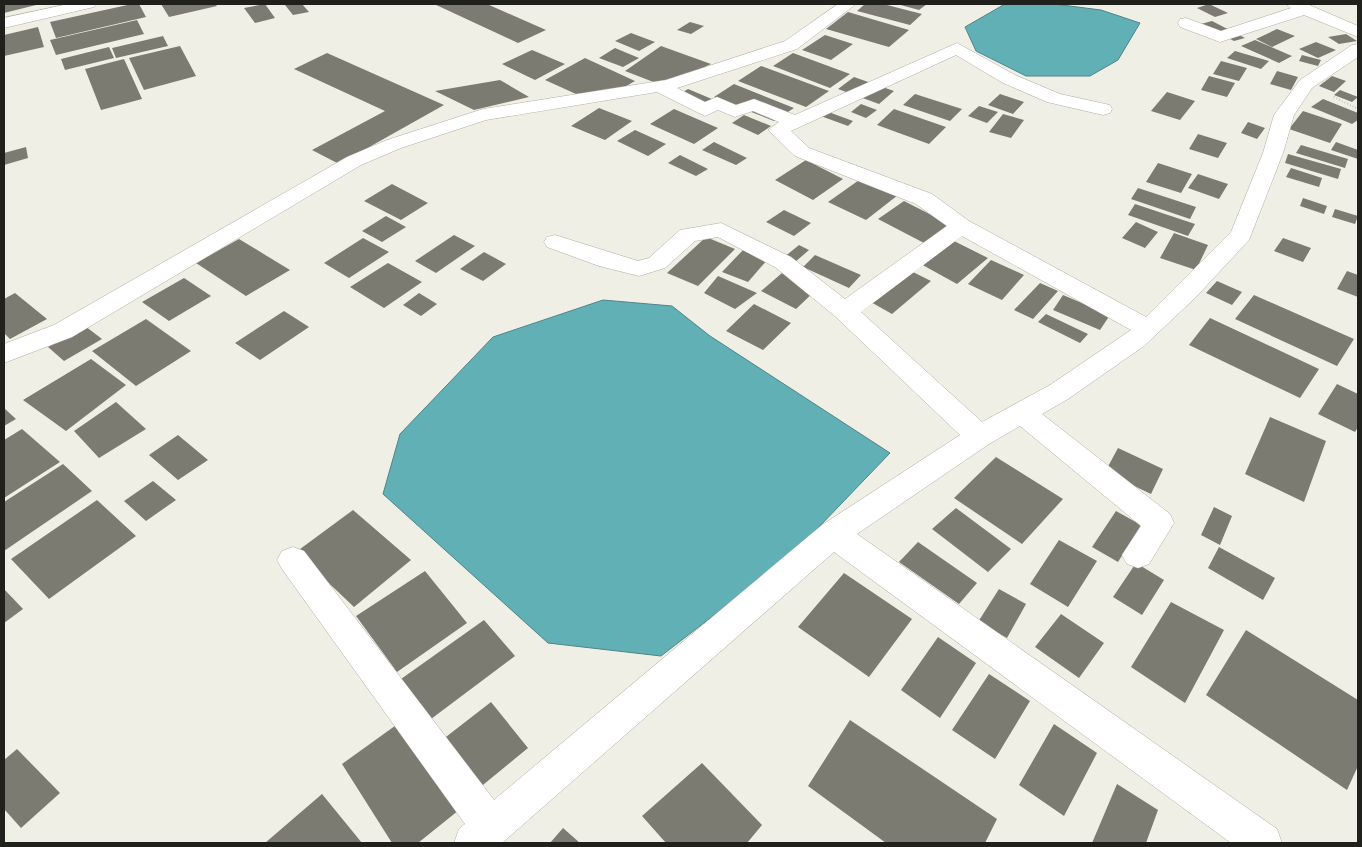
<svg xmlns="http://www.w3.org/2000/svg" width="1362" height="847" font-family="Signika,sans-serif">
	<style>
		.water { fill: #61b0b6; stroke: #4e8588 }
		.building { fill: #7c7b72 }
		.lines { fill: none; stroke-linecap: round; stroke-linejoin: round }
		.minor-casing { stroke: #aeaca3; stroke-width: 1 }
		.path { stroke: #9f9f97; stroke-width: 2; stroke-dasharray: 0.5 2.5; stroke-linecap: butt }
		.minor { fill: #fff; fill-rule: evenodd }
	</style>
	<rect width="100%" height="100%" fill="#f0efe5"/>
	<!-- water -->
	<path class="water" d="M 1005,4 L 1054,4 L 1101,10 L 1140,23 L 1118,60 L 1090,76 L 1026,76 L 976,51 L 965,27 Z
		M 603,300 L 672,306 L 710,336 L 890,453 L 792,555 L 661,656 L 548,643 L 383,494 L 400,434 L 493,337 Z"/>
	<!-- building -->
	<path class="building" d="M 4,4 L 40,4 L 4,13 Z
		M 132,4 L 139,4 L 146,17 L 56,38 L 50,22 Z
		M 161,4 L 215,4 L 217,6 L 169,17 Z
		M 265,4 L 275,18 L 255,23 L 244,8 Z
		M 291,4 L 302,4 L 309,12 L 293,15 L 285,5 Z
		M 434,4 L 487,4 L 546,30 L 518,43 Z
		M 865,4 L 883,4 L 922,14 L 910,25 L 857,11 Z
		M 897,4 L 927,4 L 919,10 Z
		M 1209,4 L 1228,13 L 1215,17 L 1197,8 Z
		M 848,12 L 909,30 L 889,47 L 826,29 Z
		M 137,20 L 144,34 L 56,55 L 50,40 Z
		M 1212,21 L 1245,38 L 1234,41 L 1201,24 Z
		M 690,22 L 704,26 L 691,34 L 677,30 Z
		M 38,27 L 44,47 L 4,56 L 4,35 Z
		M 1277,29 L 1295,36 L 1272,47 L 1256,39 Z
		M 631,33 L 655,42 L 639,51 L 615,41 Z
		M 1346,34 L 1357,41 L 1339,44 L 1328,37 Z
		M 825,35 L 853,44 L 831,60 L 802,50 Z
		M 163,36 L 168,46 L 116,58 L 112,48 Z
		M 1255,40 L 1292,56 L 1279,63 L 1241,46 Z
		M 1316,42 L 1336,50 L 1318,58 L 1299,49 Z
		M 180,46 L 196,76 L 144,90 L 129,58 Z
		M 661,46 L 711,64 L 686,76 L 656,83 L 625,71 Z
		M 109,47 L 114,58 L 65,70 L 61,59 Z
		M 615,48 L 639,58 L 623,67 L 599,58 Z
		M 532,50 L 565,64 L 535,80 L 502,64 Z
		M 1235,51 L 1269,61 L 1261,69 L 1227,58 Z
		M 327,53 L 444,105 L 339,164 L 312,150 L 385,111 L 294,69 Z
		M 793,53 L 850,74 L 830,88 L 773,66 Z
		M 1302,55 L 1321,60 L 1318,66 L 1299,61 Z
		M 585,58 L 635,81 L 621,89 L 576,94 L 545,80 Z
		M 124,59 L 142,99 L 101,110 L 85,69 Z
		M 1221,61 L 1247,68 L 1239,81 L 1213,74 Z
		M 761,66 L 829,91 L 806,107 L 738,81 Z
		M 1277,71 L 1298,77 L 1291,90 L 1270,84 Z
		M 1209,76 L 1235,83 L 1227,97 L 1201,90 Z
		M 1332,76 L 1346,81 L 1334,92 L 1319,86 Z
		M 854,77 L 894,91 L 879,104 L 838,89 Z
		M 500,80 L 529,97 L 474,110 L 435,91 Z
		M 734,84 L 794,108 L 774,121 L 714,97 Z
		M 688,89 L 719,102 L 703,112 L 672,99 Z
		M 1340,90 L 1358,97 L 1352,102 L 1334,95 Z
		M 1167,92 L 1195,101 L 1180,120 L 1151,111 Z
		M 915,94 L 962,109 L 950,121 L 903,105 Z
		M 1000,94 L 1024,102 L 1013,114 L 988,105 Z
		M 1323,99 L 1358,113 L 1358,120 L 1352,124 L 1311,107 Z
		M 861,104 L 877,110 L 866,118 L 851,112 Z
		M 979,106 L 998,112 L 987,123 L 968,116 Z
		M 599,108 L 632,121 L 605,140 L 571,126 Z
		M 674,109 L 718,128 L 694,144 L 650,124 Z
		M 894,109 L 946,127 L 929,144 L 877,125 Z
		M 823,110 L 853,121 L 848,126 L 818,115 Z
		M 1303,111 L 1342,124 L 1330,143 L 1289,129 Z
		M 1003,114 L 1024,120 L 1011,138 L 989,132 Z
		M 744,115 L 771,126 L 758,135 L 732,123 Z
		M 1248,122 L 1265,128 L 1257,139 L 1241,133 Z
		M 635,130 L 666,144 L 648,156 L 617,141 Z
		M 1198,134 L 1227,143 L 1218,158 L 1189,149 Z
		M 714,142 L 747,158 L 736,165 L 702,150 Z
		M 1336,142 L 1358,150 L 1358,159 L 1331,150 Z
		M 1301,145 L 1348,159 L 1345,168 L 1296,153 Z
		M 26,147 L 28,158 L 4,165 L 4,153 Z
		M 1288,154 L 1341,169 L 1338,179 L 1285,163 Z
		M 680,155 L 708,169 L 696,176 L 668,163 Z
		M 806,160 L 843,179 L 813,200 L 775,180 Z
		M 1158,163 L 1192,174 L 1181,193 L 1146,182 Z
		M 1291,168 L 1322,178 L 1319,187 L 1286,177 Z
		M 1198,174 L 1228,184 L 1219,199 L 1188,188 Z
		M 862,178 L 898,195 L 866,220 L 828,202 Z
		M 392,184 L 428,203 L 401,220 L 364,201 Z
		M 1138,188 L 1196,207 L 1190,219 L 1131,199 Z
		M 1303,198 L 1327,206 L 1324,214 L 1300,206 Z
		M 904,201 L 949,224 L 924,243 L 878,219 Z
		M 1135,204 L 1195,224 L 1188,236 L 1128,215 Z
		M 1335,209 L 1358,216 L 1355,224 L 1332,217 Z
		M 784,210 L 811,223 L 794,236 L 766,222 Z
		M 386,216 L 406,227 L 382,242 L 362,231 Z
		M 1136,222 L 1158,232 L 1145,248 L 1122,238 Z
		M 1174,233 L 1208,245 L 1196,270 L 1160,258 Z
		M 454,235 L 475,246 L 436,273 L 415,261 Z
		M 706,237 L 735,249 L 698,286 L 667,273 Z
		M 363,238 L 389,252 L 349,278 L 324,263 Z
		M 1283,238 L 1311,248 L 1303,262 L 1274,251 Z
		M 239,239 L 290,270 L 246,296 L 196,263 Z
		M 950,239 L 988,258 L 957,284 L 919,263 Z
		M 799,245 L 809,250 L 794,263 L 783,258 Z
		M 743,250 L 768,259 L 748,282 L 722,272 Z
		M 484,252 L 506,264 L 483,281 L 460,269 Z
		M 815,255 L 861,275 L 849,288 L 803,267 Z
		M 991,260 L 1024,275 L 1002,300 L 968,284 Z
		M 388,263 L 422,282 L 384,308 L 350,287 Z
		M 909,270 L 931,281 L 892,314 L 869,301 Z
		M 1347,271 L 1358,275 L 1358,297 L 1337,289 Z
		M 782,273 L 816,290 L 796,309 L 761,291 Z
		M 718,276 L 757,293 L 735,309 L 704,293 Z
		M 184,278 L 211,296 L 169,321 L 142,302 Z
		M 1217,281 L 1242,292 L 1232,305 L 1206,293 Z
		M 1040,283 L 1058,291 L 1033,319 L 1014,310 Z
		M 15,293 L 47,319 L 10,339 L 4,333 L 4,299 Z
		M 419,293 L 437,304 L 421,316 L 403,305 Z
		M 1063,295 L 1110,315 L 1100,330 L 1053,310 Z
		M 1254,295 L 1354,339 L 1337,366 L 1235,319 Z
		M 754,304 L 791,323 L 763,350 L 726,331 Z
		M 284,311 L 309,327 L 260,360 L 235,343 Z
		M 1046,314 L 1088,334 L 1080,343 L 1038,322 Z
		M 1210,318 L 1319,369 L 1300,398 L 1189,345 Z
		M 146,319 L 191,351 L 136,386 L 92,351 Z
		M 85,326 L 102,339 L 64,361 L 48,347 Z
		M 91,359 L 126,385 L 66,431 L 23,400 Z
		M 1337,384 L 1358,394 L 1358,427 L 1355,432 L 1318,414 Z
		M 116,402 L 146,429 L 99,458 L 74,431 Z
		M 4,408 L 16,419 L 4,426 Z
		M 1270,417 L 1326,441 L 1304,502 L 1245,474 Z
		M 22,429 L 60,462 L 4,498 L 4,440 Z
		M 178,435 L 208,460 L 178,480 L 149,455 Z
		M 1118,448 L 1163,469 L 1151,494 L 1105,472 Z
		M 996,457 L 1063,499 L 1022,544 L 954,498 Z
		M 63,464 L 92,491 L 4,551 L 4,502 Z
		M 153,481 L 176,500 L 146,521 L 124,501 Z
		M 97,500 L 136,536 L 49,599 L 11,559 Z
		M 1214,507 L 1232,516 L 1220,545 L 1201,535 Z
		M 956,508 L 1011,549 L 988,572 L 932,529 Z
		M 353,510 L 411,560 L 354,607 L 296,552 Z
		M 1116,511 L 1141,525 L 1118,562 L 1092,547 Z
		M 1059,540 L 1097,561 L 1068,607 L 1030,584 Z
		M 918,542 L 977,583 L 959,604 L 899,562 Z
		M 1219,547 L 1275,578 L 1263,600 L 1208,568 Z
		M 1136,563 L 1164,580 L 1142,615 L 1113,597 Z
		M 425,571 L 467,623 L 397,672 L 356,616 Z
		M 844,573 L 912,619 L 869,677 L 798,627 Z
		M 4,589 L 23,609 L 4,623 Z
		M 999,589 L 1026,604 L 1007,638 L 978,622 Z
		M 1171,602 L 1224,630 L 1185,703 L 1131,667 Z
		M 1061,614 L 1104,643 L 1079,678 L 1035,647 Z
		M 484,620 L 515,656 L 423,725 L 394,684 Z
		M 1246,630 L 1358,700 L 1358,766 L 1347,790 L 1206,695 Z
		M 938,637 L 976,663 L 940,718 L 901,690 Z
		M 989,674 L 1030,701 L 995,759 L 952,730 Z
		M 491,702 L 528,748 L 478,789 L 442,740 Z
		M 850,720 L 997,819 L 985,843 L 886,843 L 808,786 Z
		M 399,723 L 459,810 L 418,843 L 392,843 L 342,764 Z
		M 1054,724 L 1097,753 L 1064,816 L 1019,785 Z
		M 17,749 L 60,793 L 21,828 L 4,809 L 4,760 Z
		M 702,763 L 762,825 L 747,843 L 666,843 L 642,816 Z
		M 1117,784 L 1158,810 L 1146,843 L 1092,843 Z
		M 322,794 L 362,843 L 265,843 Z
		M 563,828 L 580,843 L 550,843 Z"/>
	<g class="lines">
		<defs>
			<path id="minor" d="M 68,4 L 96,4 L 94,7 L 4,28 L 4,18 Z
				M 838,4 L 856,4 L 797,49 L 677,88 L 705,102 L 717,97 L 736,105 L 754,99 L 795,115 L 957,43 L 1015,75 L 1060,94 L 1110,105 L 1112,109 L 1110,113 L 1103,115 L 1047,102 L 1003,83 L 956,55 L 791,131 L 809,148 L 932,194 L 969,221 L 1146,317 L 1231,232 L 1263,153 L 1274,115 L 1300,80 L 1352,45 L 1358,44 L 1358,57 L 1312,88 L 1294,115 L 1283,153 L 1249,240 L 1196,297 L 1144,346 L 1068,399 L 1042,414 L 1170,514 L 1174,523 L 1149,564 L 1138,568 L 1127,564 L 1122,555 L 1141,526 L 1020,426 L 989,444 L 857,534 L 1277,829 L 1282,843 L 1231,843 L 834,552 L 502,843 L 454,843 L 459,829 L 465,824 L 282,569 L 277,560 L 282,551 L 293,547 L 304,551 L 494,800 L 822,525 L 960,435 L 836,317 L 775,267 L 718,237 L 695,241 L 665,268 L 639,276 L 599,266 L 547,247 L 544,242 L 547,237 L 555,235 L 638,261 L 649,258 L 680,230 L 721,223 L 791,257 L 845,299 L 947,226 L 916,204 L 795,156 L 768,130 L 779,122 L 753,111 L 735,117 L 718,110 L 705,116 L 657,92 L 486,120 L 401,148 L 361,165 L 72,337 L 4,363 L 4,344 L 54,325 L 347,157 L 387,140 L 483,109 L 666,80 L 785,41 ZM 962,236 L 1131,330 L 1050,385 L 982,422 L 861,312 Z
				M 1286,4 L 1307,4 L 1358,26 L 1358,37 L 1304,15 L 1220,42 L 1180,27 L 1178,23 L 1180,19 L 1186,18 L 1221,31 L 1291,8 Z"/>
		</defs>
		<!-- minor casing -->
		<use href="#minor" class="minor-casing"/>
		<!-- path -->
		<path class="path" d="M 1334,97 L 1358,109"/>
		<!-- minor -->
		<use href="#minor" class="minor"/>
	</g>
	<!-- border -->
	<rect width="1362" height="847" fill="none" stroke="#20201c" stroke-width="10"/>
</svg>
